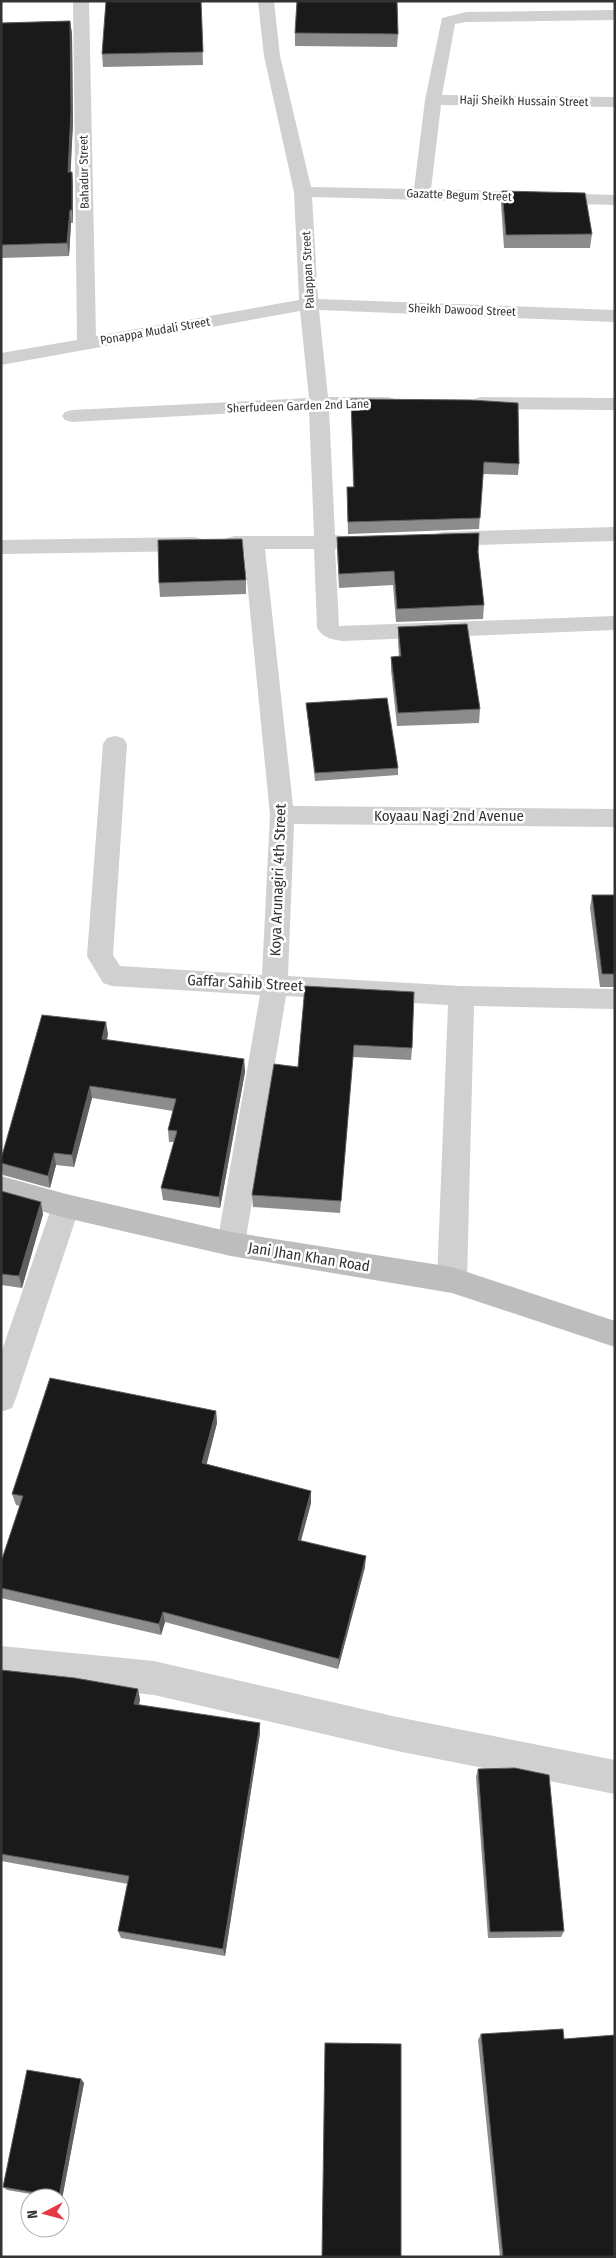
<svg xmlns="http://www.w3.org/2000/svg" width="616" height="2258" font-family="'Fira Sans Condensed',sans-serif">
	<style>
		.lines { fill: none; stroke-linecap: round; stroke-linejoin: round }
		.street { fill: #d0d0d0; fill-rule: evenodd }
		.secondary { fill: #bdbdbd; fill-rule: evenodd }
		.wall { fill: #8c8c8c }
		.shaded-wall { fill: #5f5f5f }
		.building { fill: #1a1a1a; stroke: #5f5f5f }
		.labels { text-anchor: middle; stroke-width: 5; stroke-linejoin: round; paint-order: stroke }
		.far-street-label { font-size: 12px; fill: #333; stroke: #fff }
		.street-label { font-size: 15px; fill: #333; stroke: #fff }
	</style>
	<rect width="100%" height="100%" fill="#fff"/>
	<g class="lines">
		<!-- street -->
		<path class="street" d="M 73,1 L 89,1 L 96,336 L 299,300 L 294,192 L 264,56 L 258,1 L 274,1 L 280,56 L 311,187 L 414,189 L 425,100 L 442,18 L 466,12 L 615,10 L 615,20 L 466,22 L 455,24 L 442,95 L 615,97 L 615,107 L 441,105 L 431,189 L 615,195 L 615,205 L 312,197 L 318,299 L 615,310 L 615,322 L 319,310 L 328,397 L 388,397 L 395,399 L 398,403 L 395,407 L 388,409 L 329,409 L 335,535 L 349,537 L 353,542 L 349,547 L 335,549 L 339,626 L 615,616 L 615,630 L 342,641 C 331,639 323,638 317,628 L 314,549 L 265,549 L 293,806 L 615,809 L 615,827 L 294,824 L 288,976 L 461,986 L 615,989 L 615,1009 L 474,1006 L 467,1280 L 462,1289 L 452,1293 L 442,1289 L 437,1280 L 448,1005 L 286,996 L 245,1244 L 241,1253 L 231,1256 L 221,1253 L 217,1244 L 260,995 L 112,986 L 103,983 L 87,956 L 103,744 L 107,738 L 115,736 L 123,738 L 127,744 L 113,955 L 120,966 L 262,975 L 270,815 L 244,550 L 227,548 L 224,543 L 227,538 L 235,536 L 314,536 L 309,409 L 72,422 L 65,420 L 62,416 L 65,412 L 72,410 L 309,398 L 300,311 L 1,365 L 1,353 L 77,340 Z
			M 481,397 L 615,398 L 615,410 L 481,409 L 474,407 L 471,403 L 474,399 Z
			M 615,527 L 615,541 L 443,546 L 436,544 L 432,539 L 436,534 L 443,532 Z
			M 195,537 L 203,539 L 206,544 L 203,549 L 195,551 L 1,554 L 1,540 Z
			M 66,1194 L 76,1198 L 80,1206 L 16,1398 L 12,1408 L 1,1412 L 1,1353 L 52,1206 L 56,1198 Z
			M 1,1646 L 154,1661 L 397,1717 L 615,1760 L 615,1794 L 397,1751 L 154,1695 L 1,1678 Z"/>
		<!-- secondary -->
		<path class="secondary" d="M 1,1176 L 66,1194 L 231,1232 L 452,1267 L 615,1321 L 615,1347 L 452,1293 L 231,1256 L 66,1218 L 1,1200 Z"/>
	</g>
	<!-- wall -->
	<path class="wall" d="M 201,1 L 203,65 L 103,67 L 102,54 Z
		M 70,21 L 72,34 L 73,123 L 70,172 L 72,172 L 73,184 L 73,223 L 71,223 L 69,256 L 1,258 L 1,23 Z
		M 295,33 L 398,34 L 397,47 L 295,46 Z
		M 502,191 L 592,234 L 590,248 L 504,248 L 501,204 Z
		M 351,399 L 519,464 L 518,475 L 483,474 L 479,529 L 348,534 L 347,487 L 353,487 Z
		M 337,537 L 478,552 L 484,605 L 483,619 L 396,622 L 393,585 L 339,588 L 337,551 Z
		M 246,580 L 246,594 L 160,597 L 159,583 Z
		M 398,627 L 480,709 L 479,723 L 397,726 L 391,670 L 391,657 L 399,657 L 398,641 Z
		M 306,703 L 398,768 L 398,775 L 315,781 L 307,711 Z
		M 592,895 L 615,895 L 615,987 L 600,987 L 590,908 Z
		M 305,986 L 412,1048 L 411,1060 L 353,1057 L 340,1213 L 253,1207 L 252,1195 L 298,1067 Z
		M 108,1034 L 107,1040 L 244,1059 L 245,1072 L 220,1208 L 163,1200 L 161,1188 L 174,1142 L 169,1142 L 168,1130 L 173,1111 L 92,1098 L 74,1167 L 56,1165 L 50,1188 L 3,1175 L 1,1167 L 1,1159 Z
		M 1,1191 L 43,1214 L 22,1288 L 1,1285 Z
		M 216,1411 L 217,1423 L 206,1464 L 311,1491 L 311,1503 L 301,1541 L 365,1567 L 338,1669 L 165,1622 L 161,1635 L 1,1598 L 1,1562 L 20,1506 L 16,1505 L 12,1494 Z
		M 1,1670 L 140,1699 L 139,1705 L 260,1733 L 225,1956 L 121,1938 L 118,1931 L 128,1884 L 1,1861 Z
		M 478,1769 L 564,1931 L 561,1937 L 488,1938 L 476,1777 Z
		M 481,2034 L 564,2039 L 615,2257 L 500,2257 L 478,2040 Z
		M 84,2083 L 62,2199 L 60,2199 L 60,2198 L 54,2198 L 7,2190 L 3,2187 Z"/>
	<!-- shaded-wall -->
	<path class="shaded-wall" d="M 70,21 L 72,34 L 73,123 L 70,185 L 68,172 Z
		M 72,172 L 73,184 L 73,223 L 72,210 Z
		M 70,210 L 71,223 L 69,256 L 67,243 Z
		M 106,1022 L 108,1034 L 104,1051 L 102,1039 Z
		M 244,1059 L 245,1072 L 220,1208 L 219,1197 Z
		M 90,1086 L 92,1098 L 74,1167 L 72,1155 Z
		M 54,1153 L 56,1165 L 50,1188 L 48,1176 Z
		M 41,1202 L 43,1214 L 22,1288 L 19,1276 Z
		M 216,1411 L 217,1423 L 204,1475 L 202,1463 Z
		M 311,1491 L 311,1503 L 298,1551 L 298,1540 Z
		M 366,1556 L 365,1567 L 338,1669 L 339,1659 Z
		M 163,1612 L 165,1622 L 161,1635 L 159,1624 Z
		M 138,1689 L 140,1699 L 137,1714 L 134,1704 Z
		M 260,1723 L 260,1733 L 225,1956 L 223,1949 Z
		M 81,2079 L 84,2083 L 62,2199 L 59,2197 Z"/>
	<!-- building -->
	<path class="building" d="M 106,1 L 201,1 L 203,52 L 102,54 Z
		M 297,1 L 397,1 L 398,34 L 295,33 Z
		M 70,21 L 71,111 L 68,172 L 72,172 L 72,210 L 70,210 L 67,243 L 1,245 L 1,23 Z
		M 502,191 L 585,193 L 592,234 L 506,235 Z
		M 351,399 L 471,400 L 518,403 L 519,464 L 484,462 L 480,518 L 348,522 L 347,487 L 354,487 Z
		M 479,533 L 478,552 L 484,605 L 397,609 L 394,571 L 339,574 L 337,537 Z
		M 242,539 L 246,580 L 159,583 L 158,540 Z
		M 467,624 L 480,709 L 398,713 L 391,657 L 401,656 L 398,627 Z
		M 387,698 L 398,768 L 315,773 L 306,703 Z
		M 592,895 L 615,895 L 615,974 L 602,974 Z
		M 305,986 L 414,992 L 412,1048 L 354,1045 L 341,1201 L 252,1195 L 274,1064 L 298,1067 Z
		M 42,1015 L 106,1022 L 102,1039 L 244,1059 L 219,1197 L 161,1188 L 177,1131 L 168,1130 L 176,1099 L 90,1086 L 72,1155 L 54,1153 L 48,1176 L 1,1163 L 1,1159 Z
		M 1,1191 L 41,1202 L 19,1276 L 1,1274 Z
		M 50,1378 L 216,1411 L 202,1463 L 311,1491 L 298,1540 L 366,1556 L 339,1659 L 163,1612 L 159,1624 L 1,1588 L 1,1562 L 23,1496 L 12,1494 Z
		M 1,1670 L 75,1678 L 138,1689 L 134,1704 L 260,1723 L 223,1949 L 118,1931 L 129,1876 L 1,1854 Z
		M 515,1768 L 549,1775 L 564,1931 L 490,1932 L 478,1769 Z
		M 563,2029 L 564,2039 L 615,2035 L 615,2257 L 503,2257 L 481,2034 Z
		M 325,2043 L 401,2044 L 401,2257 L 322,2257 Z
		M 27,2070 L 81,2079 L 59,2197 L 3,2187 Z"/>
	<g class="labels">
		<!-- far-street labels -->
		<g class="far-street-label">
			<text transform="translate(524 101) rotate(1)" y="4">Haji Sheikh Hussain Street</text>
			<text transform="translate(84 172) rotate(-91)" y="4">Bahadur Street</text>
			<text transform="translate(459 195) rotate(2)" y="4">Gazatte Begum Street</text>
			<text transform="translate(308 270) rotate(-93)" y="4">Palappan Street</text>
			<text transform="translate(462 310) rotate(2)" y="4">Sheikh Dawood Street</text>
			<text transform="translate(155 331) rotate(-10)" y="4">Ponappa Mudali Street</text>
			<text transform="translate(298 406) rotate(-2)" y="4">Sherfudeen Garden 2nd Lane</text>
		</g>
		<!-- street labels -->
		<g class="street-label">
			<text x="449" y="821">Koyaau Nagi 2nd Avenue</text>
			<text transform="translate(278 880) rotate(-88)" y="5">Koya Arunagiri 4th Street</text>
			<text transform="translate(245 983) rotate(3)" y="5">Gaffar Sahib Street</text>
			<text transform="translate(309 1257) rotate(9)" y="5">Jani Jhan Khan Road</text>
		</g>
	</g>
	<!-- border -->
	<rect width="616" height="2258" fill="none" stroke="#333333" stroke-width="5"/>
	<!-- north arrow -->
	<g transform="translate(45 2213) rotate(264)"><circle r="24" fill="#ffffff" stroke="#adadad"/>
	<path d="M0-4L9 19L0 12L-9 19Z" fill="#e63946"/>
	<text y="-8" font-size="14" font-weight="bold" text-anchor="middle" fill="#333333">N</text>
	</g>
</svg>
